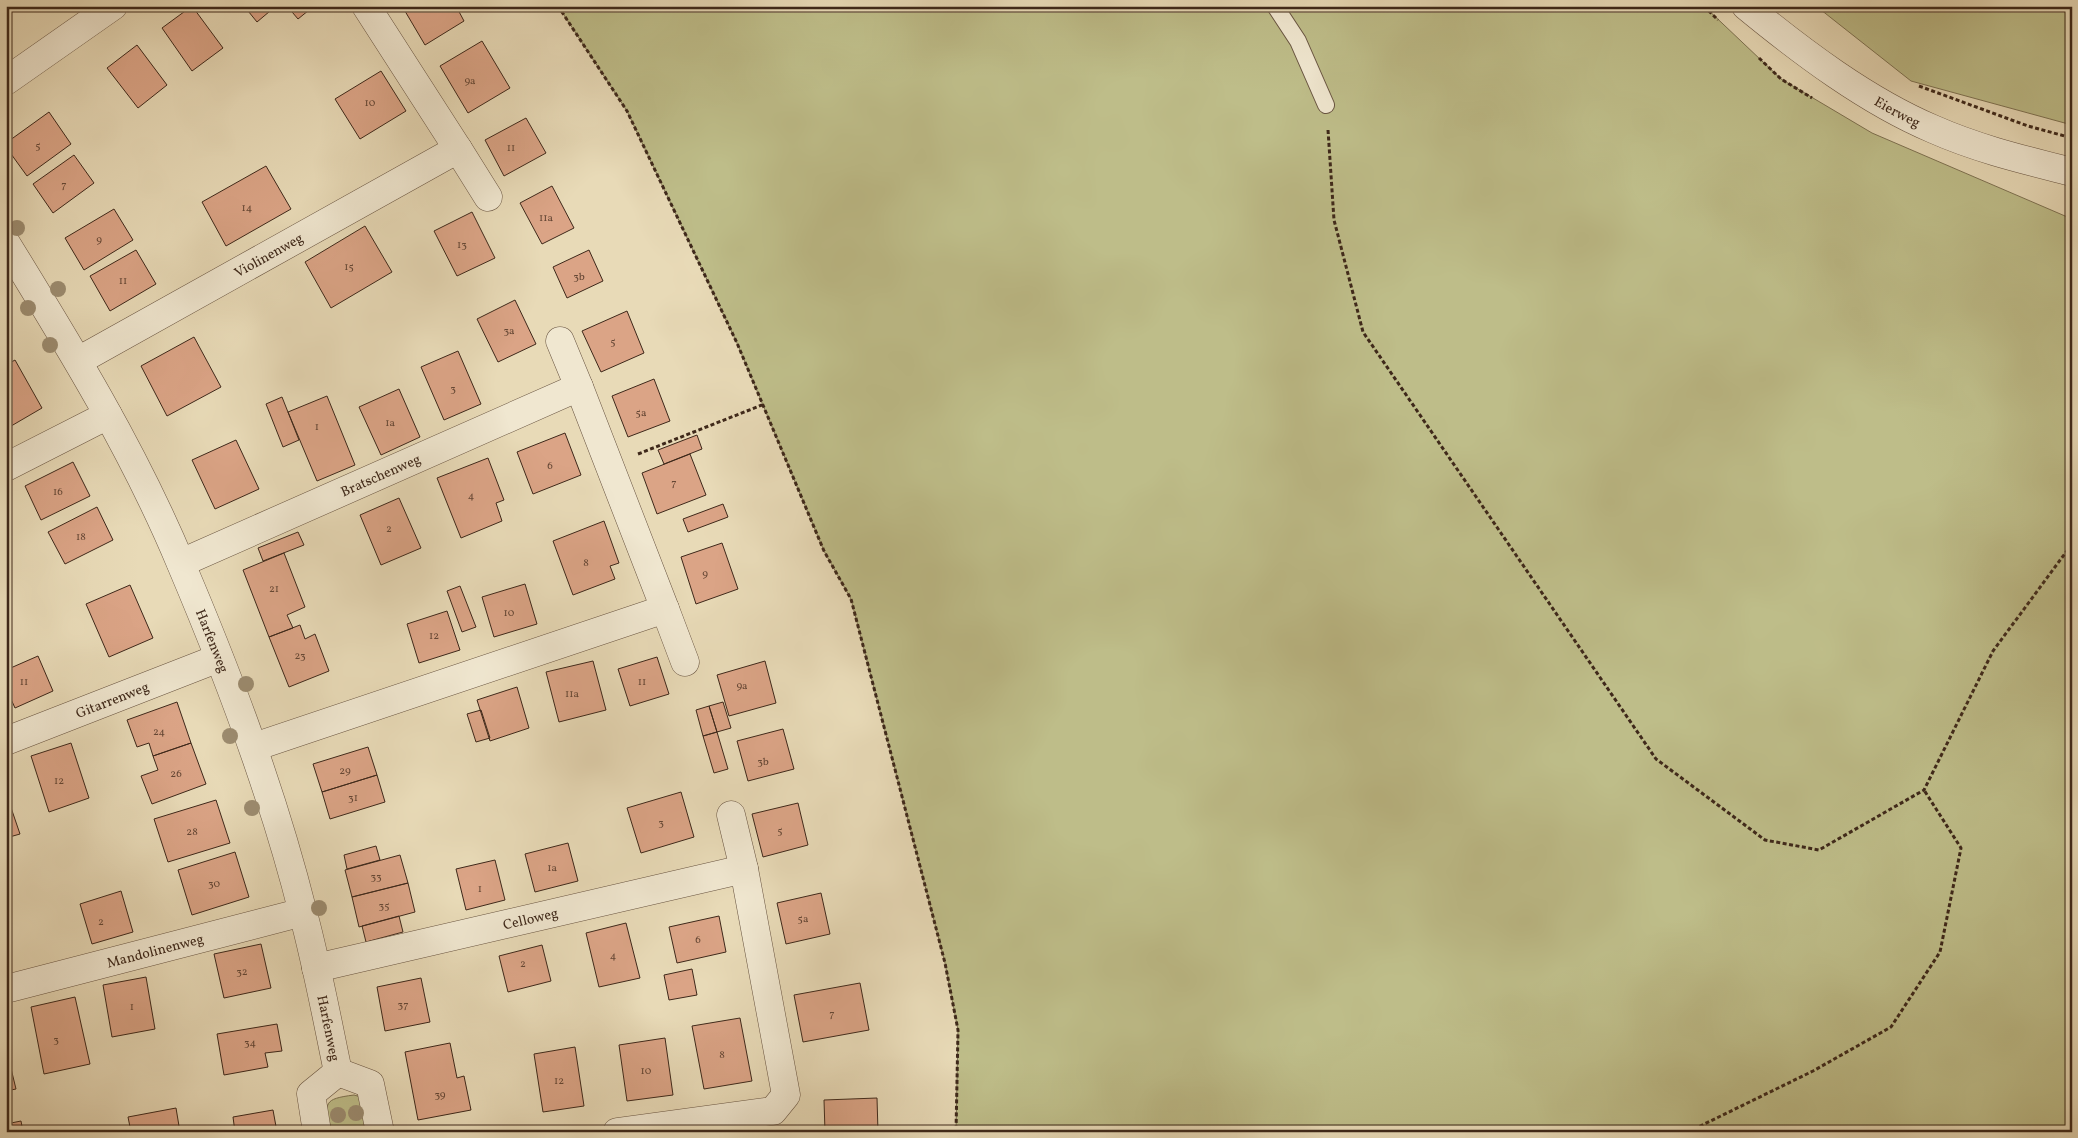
<svg xmlns="http://www.w3.org/2000/svg" width="2078" height="1138" font-family="Vollkorn,serif">
	<style>
		.green { fill: #bebd89; stroke: #7e7252 }
		.building { fill: #dba486; stroke: #3e281a }
		.lines { fill: none; stroke-linecap: round; stroke-linejoin: round }
		.service-casing { stroke: #685441; stroke-width: 18 }
		.minor-casing { stroke: #685441; stroke-width: 29 }
		.tertiary-casing { stroke: #685441; stroke-width: 29 }
		.path { stroke: #3e281a; stroke-width: 3; stroke-dasharray: 4 2.5; stroke-linecap: butt }
		.service { stroke: #f0e7d0; stroke-width: 16 }
		.minor { stroke: #f0e7d0; stroke-width: 28 }
		.tertiary { stroke: #f0e7d0; stroke-width: 28 }
		.tree { fill: #9c8c70 }
		.labels { text-anchor: middle; stroke-width: 5; stroke-linejoin: round; paint-order: stroke }
		.number-label { font-size: 11px; fill: #654735 }
		.street-label { font-size: 14px; fill: #3e281a; stroke: #f0e7d0 }
	</style>
	<rect width="100%" height="100%" fill="#e8dab7"/>
	<filter id="stains"><feTurbulence type="fractalNoise" baseFrequency=".004" numOctaves="4"/><feColorMatrix values="0 0 0 0 .2 0 0 0 0 .09 0 0 0 0 .02 0 0 0 .5 -.17"/></filter>
	<radialGradient id="worn" r=".72"><stop offset=".6" stop-color="#630" stop-opacity="0"/><stop offset="1" stop-color="#630" stop-opacity=".3"/></radialGradient>
	<!-- green -->
	<path class="green" d="M 558,6 L 1704,6 L 1781,79 L 1872,133 L 2072,219 L 2072,1132 L 956,1132 L 958,1030 L 945,963 L 851,599 L 824,551 L 737,343 L 627,111 Z
		M 1816,6 L 2072,6 L 2072,125 L 1911,81 Z
		M 354,1095 L 361,1097 L 371,1132 L 329,1132 C 325,1102 323,1099 354,1095 Z"/>
	<!-- building -->
	<path class="building" d="M 192,6 L 223,48 L 192,71 L 162,28 Z
		M 244,6 L 276,6 L 257,22 Z
		M 287,6 L 314,6 L 298,19 Z
		M 402,6 L 456,6 L 464,21 L 425,45 Z
		M 482,41 L 510,88 L 468,113 L 440,66 Z
		M 137,45 L 167,85 L 138,108 L 107,68 Z
		M 381,71 L 406,111 L 360,139 L 335,99 Z
		M 49,112 L 71,144 L 27,176 L 6,147 L 6,143 Z
		M 526,118 L 546,153 L 504,176 L 485,140 Z
		M 74,155 L 94,183 L 53,213 L 33,184 Z
		M 266,166 L 291,209 L 226,246 L 202,202 Z
		M 552,186 L 574,228 L 542,244 L 520,203 Z
		M 114,209 L 133,240 L 84,270 L 65,238 Z
		M 472,212 L 495,258 L 457,276 L 434,231 Z
		M 365,226 L 392,272 L 331,308 L 305,262 Z
		M 136,250 L 156,284 L 110,311 L 90,276 Z
		M 589,250 L 603,281 L 567,298 L 553,267 Z
		M 515,300 L 536,344 L 498,362 L 477,319 Z
		M 627,311 L 644,353 L 601,372 L 582,331 Z
		M 194,337 L 221,387 L 167,416 L 141,366 Z
		M 458,351 L 481,404 L 444,420 L 421,367 Z
		M 15,360 L 42,408 L 6,429 L 6,365 Z
		M 654,379 L 670,421 L 628,437 L 612,396 Z
		M 399,389 L 420,437 L 381,455 L 359,407 Z
		M 327,396 L 355,465 L 317,481 L 288,412 Z
		M 282,397 L 299,440 L 283,447 L 266,404 Z
		M 565,433 L 581,475 L 533,494 L 517,452 Z
		M 697,435 L 702,449 L 664,464 L 658,450 Z
		M 236,440 L 259,489 L 215,509 L 192,460 Z
		M 690,454 L 706,495 L 657,514 L 642,473 Z
		M 488,458 L 504,500 L 496,503 L 502,521 L 461,538 L 437,478 Z
		M 73,462 L 90,496 L 41,520 L 25,486 Z
		M 399,498 L 421,548 L 381,565 L 360,515 Z
		M 723,504 L 728,517 L 688,532 L 683,519 Z
		M 97,507 L 113,540 L 65,564 L 48,532 Z
		M 604,521 L 619,563 L 610,566 L 615,579 L 573,595 L 553,541 Z
		M 298,532 L 304,545 L 263,561 L 258,548 Z
		M 722,543 L 738,589 L 696,604 L 681,557 Z
		M 284,553 L 305,607 L 287,615 L 293,628 L 269,637 L 243,570 Z
		M 525,584 L 537,624 L 494,637 L 482,597 Z
		M 130,585 L 153,638 L 109,657 L 86,604 Z
		M 460,586 L 476,627 L 462,632 L 447,591 Z
		M 447,611 L 460,650 L 419,663 L 407,624 Z
		M 300,625 L 305,639 L 315,634 L 329,671 L 289,687 L 269,637 Z
		M 38,656 L 53,691 L 15,708 L 6,688 L 6,670 Z
		M 657,657 L 669,694 L 630,706 L 618,669 Z
		M 593,661 L 606,710 L 559,722 L 546,672 Z
		M 765,661 L 776,703 L 729,716 L 717,675 Z
		M 517,687 L 529,728 L 490,741 L 477,700 Z
		M 177,702 L 191,743 L 153,756 L 149,743 L 137,747 L 127,720 Z
		M 723,702 L 731,728 L 717,732 L 709,706 Z
		M 709,706 L 717,732 L 703,736 L 696,710 Z
		M 481,710 L 490,738 L 476,742 L 467,714 Z
		M 783,729 L 794,769 L 748,781 L 737,741 Z
		M 717,732 L 728,769 L 714,773 L 703,736 Z
		M 71,743 L 89,798 L 49,812 L 31,756 Z
		M 191,743 L 206,784 L 152,804 L 141,776 L 158,770 L 153,756 Z
		M 368,747 L 377,775 L 322,792 L 313,764 Z
		M 377,775 L 385,802 L 330,819 L 322,792 Z
		M 681,792 L 694,837 L 641,853 L 627,808 Z
		M 6,793 L 20,834 L 6,838 Z
		M 216,800 L 230,843 L 168,862 L 154,819 Z
		M 798,803 L 808,845 L 763,857 L 752,814 Z
		M 568,843 L 578,881 L 535,892 L 525,854 Z
		M 376,846 L 380,860 L 347,869 L 344,855 Z
		M 235,852 L 249,897 L 192,915 L 178,870 Z
		M 400,855 L 408,883 L 352,897 L 345,870 Z
		M 495,860 L 505,900 L 466,910 L 456,869 Z
		M 408,883 L 415,912 L 359,927 L 352,897 Z
		M 121,891 L 133,932 L 92,944 L 80,904 Z
		M 821,893 L 830,934 L 786,944 L 777,903 Z
		M 399,916 L 403,932 L 366,942 L 362,926 Z
		M 719,916 L 726,952 L 677,963 L 669,927 Z
		M 626,923 L 640,978 L 599,987 L 586,933 Z
		M 261,944 L 271,988 L 224,998 L 214,954 Z
		M 542,945 L 551,981 L 508,992 L 499,956 Z
		M 692,969 L 697,995 L 669,1000 L 664,975 Z
		M 146,977 L 155,1029 L 112,1037 L 103,985 Z
		M 421,978 L 430,1022 L 385,1031 L 377,987 Z
		M 860,983 L 869,1030 L 803,1042 L 794,995 Z
		M 75,997 L 90,1064 L 44,1074 L 31,1007 Z
		M 740,1018 L 752,1081 L 704,1089 L 692,1026 Z
		M 277,1024 L 282,1051 L 265,1053 L 268,1067 L 224,1075 L 217,1034 Z
		M 665,1038 L 673,1095 L 627,1101 L 619,1045 Z
		M 450,1043 L 457,1078 L 464,1076 L 471,1110 L 418,1120 L 405,1052 Z
		M 575,1047 L 584,1106 L 543,1112 L 534,1054 Z
		M 6,1048 L 16,1089 L 6,1091 Z
		M 877,1098 L 878,1132 L 825,1132 L 824,1100 Z
		M 176,1108 L 180,1132 L 131,1132 L 128,1117 Z
		M 273,1110 L 277,1132 L 235,1132 L 233,1117 Z
		M 21,1121 L 23,1132 L 6,1132 L 6,1124 Z"/>
	<g class="lines">
		<defs>
			<path id="service" d="M 1275,6 L 1298,41 L 1326,105"/>
			<g id="minor">
				<path d="M 6,81 L 113,6"/>
				<path d="M 458,149 L 488,197"/>
				<path id="s1" d="M 6,243 C 70,347 134,451 181,564 C 229,677 273,793 303,913 C 317,965 327,1019 338,1072"/>
				<path d="M 560,341 L 579,387"/>
				<path id="s2" d="M 78,361 L 458,149 L 366,6"/>
				<path d="M 6,467 L 108,415"/>
				<path id="s3" d="M 181,563 L 579,387 L 665,609 L 254,747"/>
				<path d="M 665,609 L 685,662"/>
				<path id="s4" d="M 6,741 L 219,658"/>
				<path d="M 731,815 L 744,869"/>
				<path id="s5" d="M 316,968 L 744,869 L 786,1095 L 773,1111 L 617,1132"/>
				<path id="s6" d="M 6,989 L 303,912"/>
				<path d="M 338,1072 L 370,1084 L 380,1132"/>
				<path d="M 317,1132 L 311,1094 L 338,1072"/>
			</g>
			<g id="tertiary">
				<path id="s7" d="M 1746,6 C 1802,52 1867,101 1933,129 C 1978,149 2025,160 2072,172"/>
			</g>
		</defs>
		<!-- service casing -->
		<use href="#service" class="service-casing"/>
		<!-- minor casing -->
		<use href="#minor" class="minor-casing"/>
		<!-- tertiary casing -->
		<use href="#tertiary" class="tertiary-casing"/>
		<!-- path -->
		<path class="path" d="M 558,6 L 627,111 L 737,343 L 824,551 L 851,599 L 945,963 L 958,1030 L 956,1132
			M 1704,6 L 1718,20
			M 1759,58 L 1781,79 L 1812,98
			M 1919,86 L 2028,126 L 2072,138
			M 1328,130 L 1334,220 L 1363,332 L 1656,759 L 1765,840 L 1819,850 L 1924,790 L 1993,651 L 2072,544
			M 638,454 L 762,405
			M 1688,1132 L 1813,1071 L 1891,1027 L 1940,952 L 1961,848 L 1924,790"/>
		<!-- service -->
		<use href="#service" class="service"/>
		<!-- minor -->
		<use href="#minor" class="minor"/>
		<!-- tertiary -->
		<use href="#tertiary" class="tertiary"/>
	</g>
	<!-- trees -->
	<g class="tree">
		<circle cx="17" cy="228" r="8"/>
		<circle cx="58" cy="289" r="8"/>
		<circle cx="28" cy="308" r="8"/>
		<circle cx="50" cy="345" r="8"/>
		<circle cx="246" cy="684" r="8"/>
		<circle cx="230" cy="736" r="8"/>
		<circle cx="252" cy="808" r="8"/>
		<circle cx="319" cy="908" r="8"/>
		<circle cx="356" cy="1113" r="8"/>
		<circle cx="338" cy="1115" r="8"/>
	</g>
	<g class="labels">
		<!-- number labels -->
		<g class="number-label">
			<text x="470" y="84">9a</text>
			<text x="370" y="106">10</text>
			<text x="38" y="149">5</text>
			<text x="511" y="151">11</text>
			<text x="64" y="188">7</text>
			<text x="247" y="211">14</text>
			<text x="546" y="221">11a</text>
			<text x="99" y="243">9</text>
			<text x="462" y="248">13</text>
			<text x="349" y="270">15</text>
			<text x="579" y="280">3b</text>
			<text x="123" y="284">11</text>
			<text x="509" y="334">3a</text>
			<text x="613" y="345">5</text>
			<text x="453" y="392">3</text>
			<text x="641" y="416">5a</text>
			<text x="390" y="426">1a</text>
			<text x="317" y="430">1</text>
			<text x="550" y="469">6</text>
			<text x="674" y="486">7</text>
			<text x="58" y="495">16</text>
			<text x="471" y="499">4</text>
			<text x="389" y="532">2</text>
			<text x="81" y="540">18</text>
			<text x="586" y="566">8</text>
			<text x="705" y="577">9</text>
			<text x="274" y="592">21</text>
			<text x="509" y="616">10</text>
			<text x="434" y="639">12</text>
			<text x="300" y="659">23</text>
			<text x="24" y="685">11</text>
			<text x="642" y="685">11</text>
			<text x="742" y="689">9a</text>
			<text x="572" y="697">11a</text>
			<text x="159" y="735">24</text>
			<text x="763" y="765">3b</text>
			<text x="345" y="774">29</text>
			<text x="176" y="777">26</text>
			<text x="59" y="784">12</text>
			<text x="353" y="801">31</text>
			<text x="661" y="826">3</text>
			<text x="780" y="834">5</text>
			<text x="192" y="835">28</text>
			<text x="552" y="871">1a</text>
			<text x="376" y="880">33</text>
			<text x="214" y="887">30</text>
			<text x="480" y="892">1</text>
			<text x="384" y="909">35</text>
			<text x="803" y="922">5a</text>
			<text x="101" y="925">2</text>
			<text x="698" y="943">6</text>
			<text x="613" y="959">4</text>
			<text x="523" y="967">2</text>
			<text x="242" y="975">32</text>
			<text x="403" y="1008">37</text>
			<text x="132" y="1010">1</text>
			<text x="832" y="1017">7</text>
			<text x="56" y="1043">3</text>
			<text x="250" y="1046">34</text>
			<text x="722" y="1058">8</text>
			<text x="646" y="1074">10</text>
			<text x="559" y="1084">12</text>
			<text x="440" y="1098">39</text>
		</g>
		<!-- street labels -->
		<g class="street-label">
			<text dy="5" stroke="none"><textPath href="#s7" startOffset="185">Eierweg</textPath></text>
			<text dy="5" stroke="none"><textPath href="#s2" startOffset="218">Violinenweg</textPath></text>
			<text dy="5" stroke="none"><textPath href="#s3" startOffset="218">Bratschenweg</textPath></text>
			<text dy="5" stroke="none"><textPath href="#s1" startOffset="449">Harfenweg</textPath></text>
			<text dy="5" stroke="none"><textPath href="#s4" startOffset="114">Gitarrenweg</textPath></text>
			<text dy="5" stroke="none"><textPath href="#s5" startOffset="220">Celloweg</textPath></text>
			<text dy="5" stroke="none"><textPath href="#s6" startOffset="154">Mandolinenweg</textPath></text>
			<text dy="5" stroke="none"><textPath href="#s1" startOffset="854">Harfenweg</textPath></text>
		</g>
	</g>
	<!-- margin -->
	<rect width="2078" height="1138" fill="none" stroke="#e8dab7" stroke-width="25"/>
	<rect x="8" y="8" width="2063" height="1123" fill="none" stroke="#3e281a" stroke-width="2.5"/>
	<rect x="12" y="12" width="2053" height="1113" fill="none" stroke="#3e281a"/>
	<rect width="100%" height="100%" filter="url(#stains)"/>
	<rect width="100%" height="100%" fill="url(#worn)"/>
</svg>
